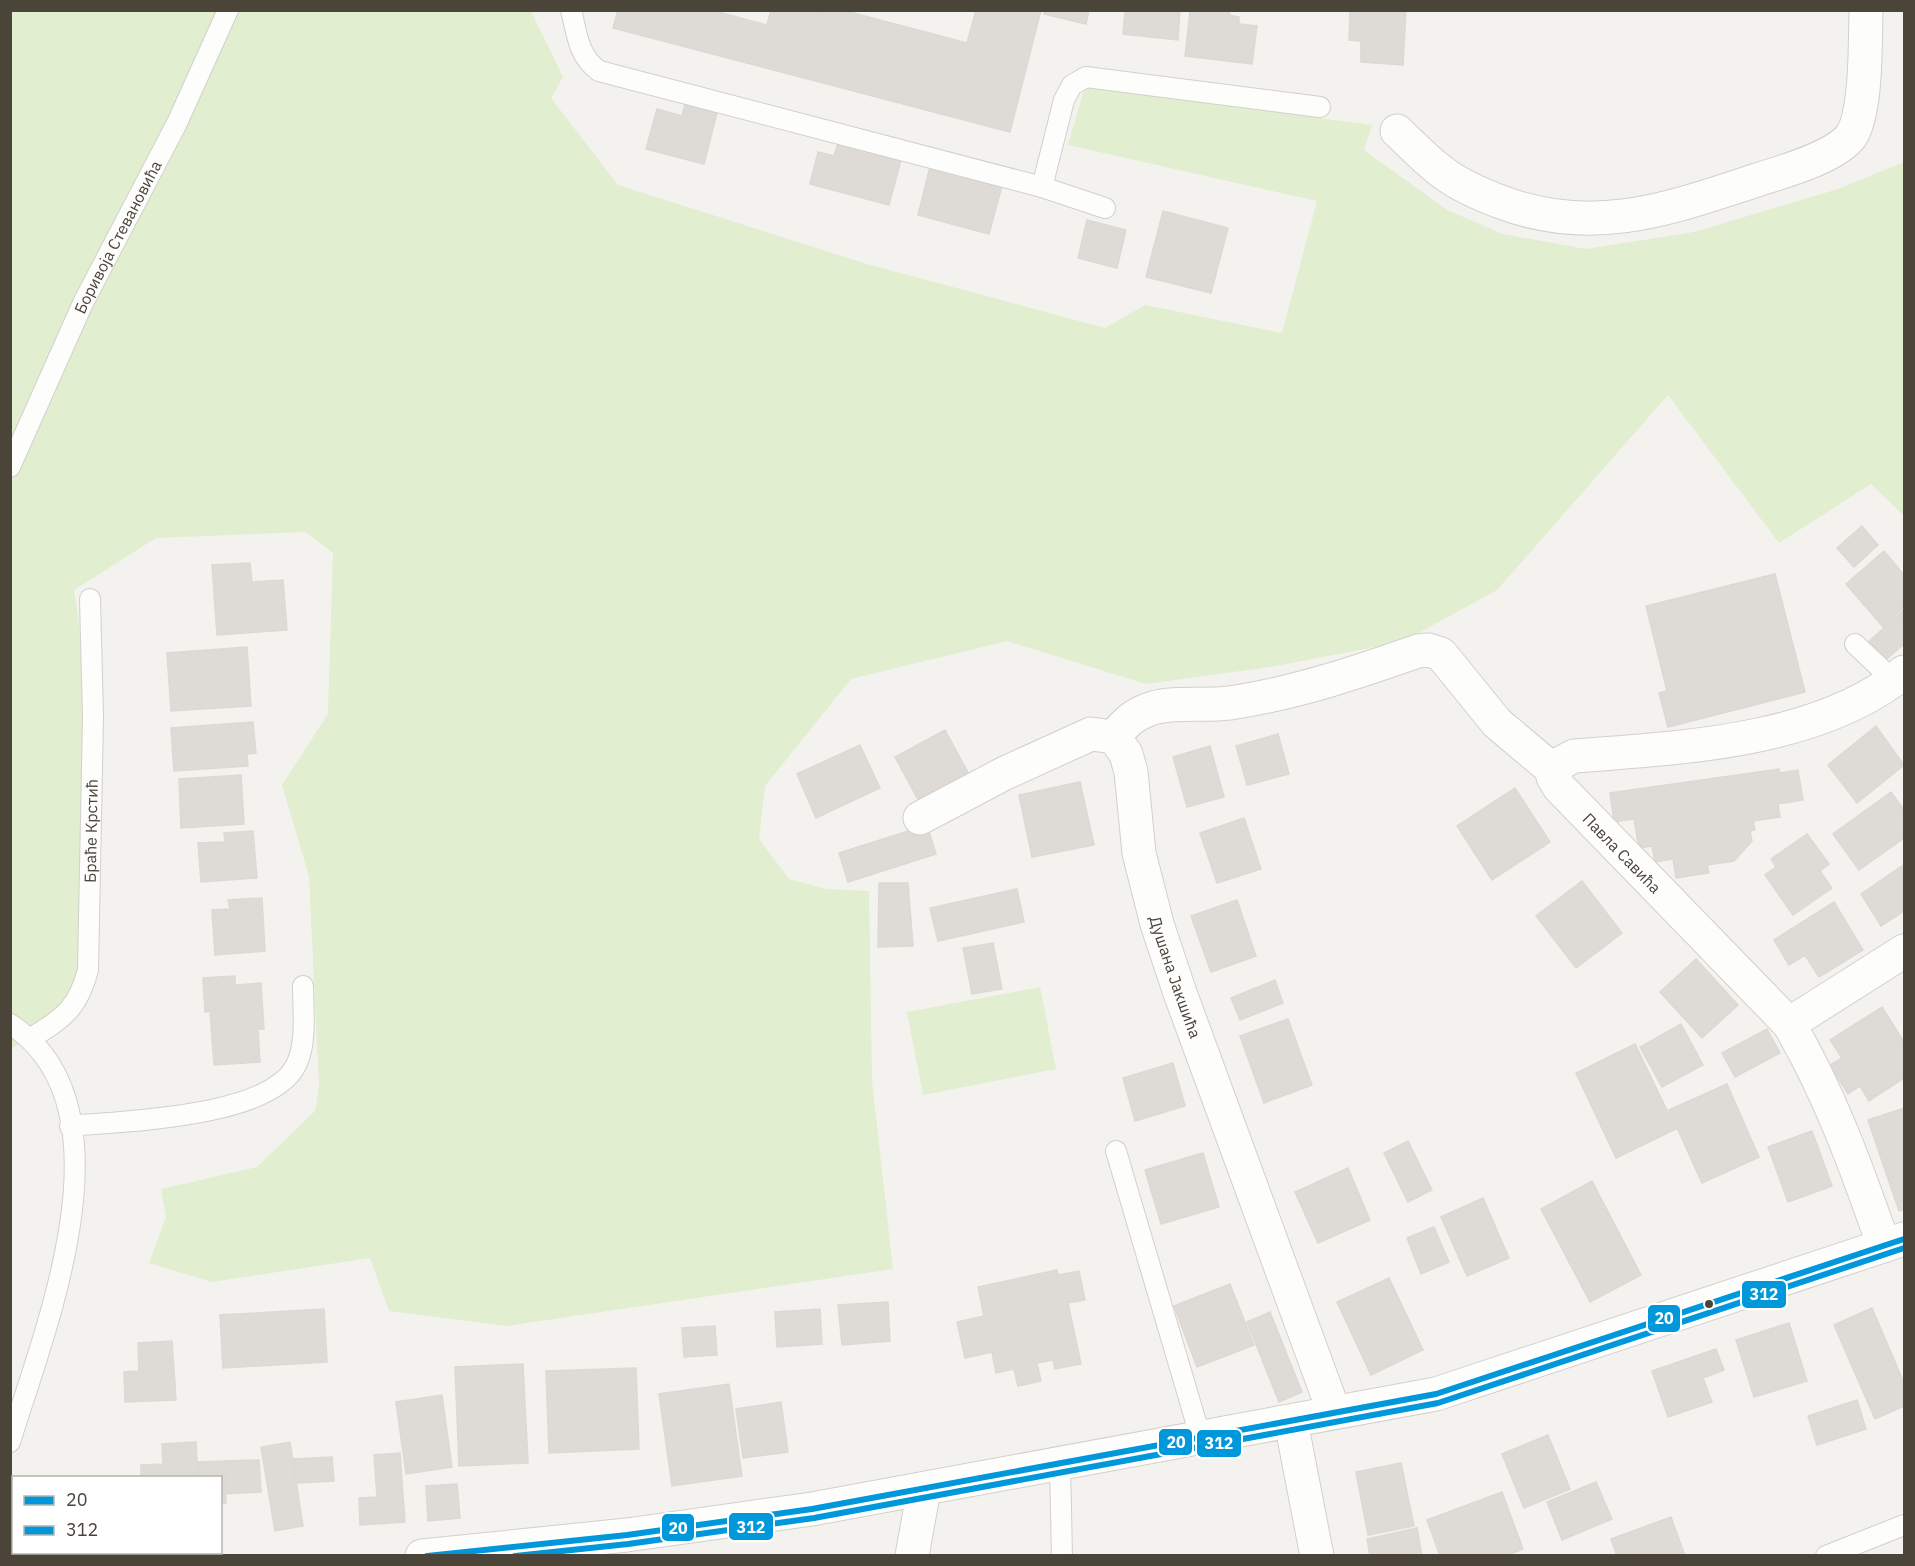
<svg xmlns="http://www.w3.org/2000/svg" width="1915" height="1566" font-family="'IBM Plex Sans',sans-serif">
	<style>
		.green { fill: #e1eecf }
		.building { fill: #dedbd6; stroke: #dcd9d4; stroke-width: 1.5 }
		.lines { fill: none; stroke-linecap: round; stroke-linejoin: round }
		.service-casing { stroke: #d2d0cb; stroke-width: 22 }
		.minor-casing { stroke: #d2d0cb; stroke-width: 35 }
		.tertiary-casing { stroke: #d2d0cb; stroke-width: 35 }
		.service { stroke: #fdfdfc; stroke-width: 20 }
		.minor { stroke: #fdfdfc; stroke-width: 33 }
		.tertiary { stroke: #fdfdfc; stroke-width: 33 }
		.bus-1-casing { stroke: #fff; stroke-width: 10 }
		.bus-2-casing { stroke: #fff; stroke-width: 10 }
		.bus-1 { stroke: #0098da; stroke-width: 6 }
		.bus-2 { stroke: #0098da; stroke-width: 6 }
		.bus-dot { fill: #4b4439; stroke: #fff; stroke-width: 2 }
		.labels { text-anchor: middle; stroke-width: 4.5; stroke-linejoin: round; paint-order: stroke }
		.street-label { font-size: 16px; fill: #4b4439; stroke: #fff }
		.line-badge { stroke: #fff; stroke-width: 2 }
		.badge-label { font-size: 16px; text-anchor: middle; font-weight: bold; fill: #fff }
	</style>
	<rect width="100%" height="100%" fill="#f4f2ee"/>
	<!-- green -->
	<path class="green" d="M 10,11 L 531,11 L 563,77 L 551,98 L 618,185 L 867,264 L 1105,328 L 1145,305 L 1282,333 L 1317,201 L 1068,145 L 1085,87 L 1372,125 L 1364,150 L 1447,210 L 1503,234 L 1586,249 L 1694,232 L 1838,189 L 1904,162 L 1904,516 L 1871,484 L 1779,543 L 1668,395 L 1497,590 L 1402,642 L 1270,667 L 1146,684 L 1007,641 L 851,679 L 765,786 L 759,839 L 789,879 L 826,889 L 869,891 L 872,1081 L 893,1269 L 506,1326 L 389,1311 L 370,1258 L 212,1282 L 149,1263 L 166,1217 L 161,1189 L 257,1167 L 315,1111 L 319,1086 L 309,876 L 282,785 L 328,714 L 333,553 L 305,532 L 156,538 L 74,590 L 93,718 L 88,970 L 70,1012 L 11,1049 Z
		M 1040,987 L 1056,1069 L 923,1095 L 907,1012 Z"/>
	<!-- building -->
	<path class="building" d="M 618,10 L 711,10 L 767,25 L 771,10 L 822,10 L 804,78 L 613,28 Z
		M 822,10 L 842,10 L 967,43 L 976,10 L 1041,10 L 1010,132 L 804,78 Z
		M 1045,10 L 1089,10 L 1086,24 L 1044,14 Z
		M 1125,10 L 1180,10 L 1178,40 L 1123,34 Z
		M 1197,10 L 1230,10 L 1229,15 L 1239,17 L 1239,24 L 1257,26 L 1252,64 L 1185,56 L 1190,12 Z
		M 1350,10 L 1406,10 L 1403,65 L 1361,62 L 1361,41 L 1349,40 Z
		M 685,104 L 717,113 L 704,164 L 646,149 L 657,109 L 682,116 Z
		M 838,143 L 901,160 L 889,205 L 810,184 L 818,152 L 834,156 Z
		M 930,167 L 1002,186 L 989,234 L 918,215 Z
		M 1163,211 L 1228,228 L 1211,293 L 1146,277 Z
		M 1087,220 L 1126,230 L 1117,268 L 1078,258 Z
		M 1862,526 L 1878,545 L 1854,567 L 1837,548 Z
		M 1884,551 L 1904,575 L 1904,607 L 1883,627 L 1846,584 Z
		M 250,563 L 252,582 L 283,580 L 287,630 L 217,635 L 212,565 Z
		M 1775,574 L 1805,692 L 1668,727 L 1659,693 L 1667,691 L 1646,606 Z
		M 1904,610 L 1904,644 L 1882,663 L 1866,644 Z
		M 247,647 L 251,706 L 171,711 L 167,653 Z
		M 253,722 L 256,753 L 247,754 L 248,766 L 174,771 L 171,728 Z
		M 1876,726 L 1904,765 L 1857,803 L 1828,765 Z
		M 945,730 L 971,778 L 921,805 L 895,757 Z
		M 1278,734 L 1289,774 L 1247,785 L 1236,746 Z
		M 860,745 L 880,788 L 816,818 L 797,774 Z
		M 1210,746 L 1224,797 L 1187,807 L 1173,757 Z
		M 1779,769 L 1779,773 L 1798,770 L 1803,800 L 1778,804 L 1780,817 L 1753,821 L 1755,830 L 1750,831 L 1752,841 L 1734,861 L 1707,865 L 1709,873 L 1676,878 L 1673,859 L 1655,862 L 1652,846 L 1639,848 L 1634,819 L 1614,822 L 1610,793 Z
		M 241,775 L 244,824 L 181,828 L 179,779 Z
		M 1080,782 L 1094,845 L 1032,857 L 1019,795 Z
		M 1515,788 L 1550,842 L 1492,880 L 1457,826 Z
		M 1891,792 L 1904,810 L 1904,838 L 1859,870 L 1833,834 Z
		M 1244,818 L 1261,869 L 1217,883 L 1200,833 Z
		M 927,825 L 936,854 L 848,882 L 839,853 Z
		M 253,831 L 257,878 L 201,882 L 198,843 L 225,842 L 224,833 Z
		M 1807,834 L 1829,864 L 1820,871 L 1832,888 L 1793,915 L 1765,875 L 1776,867 L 1771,859 Z
		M 1902,866 L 1904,911 L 1881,926 L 1861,894 Z
		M 1582,881 L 1622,933 L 1576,968 L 1536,916 Z
		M 879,883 L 908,883 L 913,946 L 878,947 Z
		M 1017,889 L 1024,922 L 938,941 L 930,908 Z
		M 262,898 L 265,951 L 215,955 L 212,910 L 230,909 L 228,900 Z
		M 1237,900 L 1256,956 L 1211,972 L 1191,916 Z
		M 1834,902 L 1863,950 L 1819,977 L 1805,955 L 1789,965 L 1774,940 Z
		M 993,943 L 1002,989 L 972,994 L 963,948 Z
		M 1696,959 L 1738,1005 L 1702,1038 L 1660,992 Z
		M 235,976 L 235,985 L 261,983 L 264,1029 L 258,1029 L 260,1062 L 214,1065 L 210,1011 L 205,1012 L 203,978 Z
		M 1275,980 L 1283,1003 L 1240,1020 L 1231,998 Z
		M 1882,1007 L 1904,1042 L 1904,1078 L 1869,1101 L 1860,1086 L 1848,1094 L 1830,1065 L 1842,1058 L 1830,1040 Z
		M 1288,1019 L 1312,1085 L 1264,1103 L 1240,1036 Z
		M 1681,1024 L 1703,1065 L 1662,1087 L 1640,1047 Z
		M 1767,1029 L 1780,1053 L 1735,1077 L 1722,1053 Z
		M 1635,1044 L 1676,1129 L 1616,1158 L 1576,1073 Z
		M 1173,1063 L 1185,1106 L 1135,1121 L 1123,1078 Z
		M 1727,1084 L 1759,1157 L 1702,1183 L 1669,1110 Z
		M 1904,1108 L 1904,1209 L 1899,1211 L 1868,1120 Z
		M 1812,1131 L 1832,1186 L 1788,1202 L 1768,1147 Z
		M 1408,1141 L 1432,1190 L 1408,1202 L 1384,1153 Z
		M 1203,1153 L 1219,1207 L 1161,1224 L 1145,1170 Z
		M 1348,1168 L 1370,1220 L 1318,1243 L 1295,1192 Z
		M 1592,1181 L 1641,1275 L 1590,1302 L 1541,1209 Z
		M 1483,1198 L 1509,1258 L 1467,1276 L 1441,1217 Z
		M 1434,1227 L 1449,1262 L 1421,1274 L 1407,1238 Z
		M 1057,1270 L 1058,1275 L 1079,1271 L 1085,1300 L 1068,1303 L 1081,1364 L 1055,1369 L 1053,1360 L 1037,1363 L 1041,1381 L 1018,1386 L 1014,1369 L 996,1373 L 992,1352 L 965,1358 L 957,1322 L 984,1316 L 978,1287 Z
		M 1389,1278 L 1423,1350 L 1371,1375 L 1337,1302 Z
		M 1230,1284 L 1254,1345 L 1197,1367 L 1174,1306 Z
		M 888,1302 L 890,1341 L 842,1345 L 838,1305 Z
		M 1872,1308 L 1904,1383 L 1904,1406 L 1875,1419 L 1834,1325 Z
		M 324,1309 L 327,1362 L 223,1368 L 220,1315 Z
		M 820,1309 L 822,1344 L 777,1347 L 775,1312 Z
		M 1270,1312 L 1302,1392 L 1279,1402 L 1247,1322 Z
		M 1789,1323 L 1807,1381 L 1754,1397 L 1736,1340 Z
		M 715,1326 L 717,1355 L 684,1357 L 682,1328 Z
		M 172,1341 L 176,1400 L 125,1402 L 124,1372 L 139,1371 L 138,1343 Z
		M 1716,1349 L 1724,1370 L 1703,1378 L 1712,1402 L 1668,1417 L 1652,1371 Z
		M 523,1364 L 528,1463 L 459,1466 L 455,1367 Z
		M 636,1368 L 639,1449 L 549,1453 L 546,1371 Z
		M 729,1384 L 742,1476 L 672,1486 L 659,1394 Z
		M 442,1395 L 452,1467 L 406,1474 L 396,1402 Z
		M 1857,1400 L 1866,1429 L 1817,1445 L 1808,1416 Z
		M 781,1402 L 788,1452 L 743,1458 L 736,1409 Z
		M 1548,1435 L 1570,1489 L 1524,1508 L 1502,1454 Z
		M 196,1442 L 198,1478 L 141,1478 L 141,1465 L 163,1464 L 162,1444 Z
		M 290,1442 L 303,1526 L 275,1531 L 261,1447 Z
		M 400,1453 L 405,1522 L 360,1525 L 359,1498 L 377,1497 L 374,1455 Z
		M 332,1457 L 334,1481 L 297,1483 L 293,1459 Z
		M 259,1460 L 261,1492 L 226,1494 L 224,1461 Z
		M 224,1461 L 226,1503 L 220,1503 L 220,1478 L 199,1478 L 198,1462 Z
		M 1401,1463 L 1414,1526 L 1368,1535 L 1356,1472 Z
		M 1596,1482 L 1612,1519 L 1562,1540 L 1547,1502 Z
		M 457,1484 L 460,1518 L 428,1521 L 426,1486 Z
		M 1502,1492 L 1523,1549 L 1505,1556 L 1440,1556 L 1427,1520 Z
		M 1671,1517 L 1685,1556 L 1617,1556 L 1611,1539 Z
		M 1417,1528 L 1422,1556 L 1370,1556 L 1367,1539 Z"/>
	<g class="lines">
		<defs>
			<g id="service">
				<path d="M 571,10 C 577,34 578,56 599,71 L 1042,187 L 1105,208"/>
				<path d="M 1042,187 L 1064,100 L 1072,85 L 1086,77 L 1320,107"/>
				<path id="s1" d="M 10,467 L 83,303 L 177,123 L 228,10"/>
				<path d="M 1855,644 L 1894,681"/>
				<path d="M 10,1024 C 137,1106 44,1331 10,1442"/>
				<path id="s2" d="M 31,1038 C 64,1018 78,1008 88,970 L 93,718 L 90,599"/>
				<path d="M 70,1126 C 124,1121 273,1118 297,1063 C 307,1041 303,1009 303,986"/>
				<path d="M 1116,1151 L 1201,1439"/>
				<path d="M 1060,1465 L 1062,1556"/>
				<path d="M 1826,1556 L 1904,1525"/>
			</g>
			<g id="minor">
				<path d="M 1397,131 C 1410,143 1423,157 1437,168 C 1455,183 1479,194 1501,202 C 1593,237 1668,209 1757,180 C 1782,172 1836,157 1851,136 C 1867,113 1865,40 1866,10"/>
				<path d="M 1114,737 C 1126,722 1134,714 1153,708 C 1175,701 1211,707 1236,702 C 1299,692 1358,672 1418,651 L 1428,650 L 1441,654 L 1497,723 L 1554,771"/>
				<path id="s3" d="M 920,818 L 1005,773 L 1091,734 L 1114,737 L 1126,754 L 1131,772 L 1139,853 L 1157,924 L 1180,993 L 1334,1412"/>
				<path d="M 1789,1024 L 1904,951"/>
				<path d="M 1884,1246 C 1857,1169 1830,1094 1789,1024 L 1559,787 L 1553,777 L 1557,765 L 1574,756 C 1679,748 1820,742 1904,672"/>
				<path d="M 1291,1422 L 1317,1556"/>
				<path d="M 912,1556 L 924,1489"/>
			</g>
			<path id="tertiary" d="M 422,1556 L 627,1535 L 812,1509 L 1436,1394 L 1904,1239"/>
		</defs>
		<!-- service casing -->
		<use href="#service" class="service-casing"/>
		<!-- minor casing -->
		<use href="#minor" class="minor-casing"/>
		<!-- tertiary casing -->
		<use href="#tertiary" class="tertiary-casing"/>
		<!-- service -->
		<use href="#service" class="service"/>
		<!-- minor -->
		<use href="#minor" class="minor"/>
		<!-- tertiary -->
		<use href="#tertiary" class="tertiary"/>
		<defs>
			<path id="bus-1" d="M 427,1556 L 627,1535 L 812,1509 L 1436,1394 L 1904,1239"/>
			<path id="bus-2" d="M 515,1556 L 628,1544 L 814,1518 L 1438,1403 L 1904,1248"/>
		</defs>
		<!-- bus-1 casing -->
		<use href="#bus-1" class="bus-1-casing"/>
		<!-- bus-2 casing -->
		<use href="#bus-2" class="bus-2-casing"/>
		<!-- bus-1 -->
		<use href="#bus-1" class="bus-1"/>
		<!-- bus-2 -->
		<use href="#bus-2" class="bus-2"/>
	</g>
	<!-- markers -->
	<circle class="bus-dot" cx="1709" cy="1304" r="5"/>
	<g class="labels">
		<!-- street labels -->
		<g class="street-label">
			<text dy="6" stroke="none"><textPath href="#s1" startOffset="254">Боривоја Стевановића</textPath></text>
			<text dy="6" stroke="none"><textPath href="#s2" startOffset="231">Браће Крстић</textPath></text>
			<text transform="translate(1622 853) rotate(46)" y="6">Павла Савића</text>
			<text dy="6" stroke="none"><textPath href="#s3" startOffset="464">Душана Јакшића</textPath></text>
		</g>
	</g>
	<g class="line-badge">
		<rect x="1741" y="1280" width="46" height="29" rx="6" fill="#0098da"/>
		<rect x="1647" y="1304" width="34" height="29" rx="6" fill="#0098da"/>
		<rect x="1158" y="1428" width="35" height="28" rx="6" fill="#0098da"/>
		<rect x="1196" y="1429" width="46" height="29" rx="6" fill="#0098da"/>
		<rect x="728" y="1512" width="46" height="29" rx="6" fill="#0098da"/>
		<rect x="661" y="1513" width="34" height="29" rx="6" fill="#0098da"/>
	</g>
	<g class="badge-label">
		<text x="1764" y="1300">312</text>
		<text x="1664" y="1324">20</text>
		<text x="1176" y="1448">20</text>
		<text x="1219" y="1449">312</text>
		<text x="751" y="1533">312</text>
		<text x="678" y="1534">20</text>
	</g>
	<!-- border -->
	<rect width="1915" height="1566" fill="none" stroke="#4b4439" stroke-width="24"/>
	<!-- legend -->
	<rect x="12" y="1476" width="210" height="78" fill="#ffffff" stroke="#b7b4b0" stroke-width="1.5"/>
	<rect x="24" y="1496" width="30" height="9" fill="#0098da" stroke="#b7b4b0" stroke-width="1.5"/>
	<text x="66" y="1506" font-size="18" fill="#4b4439">20</text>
	<rect x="24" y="1526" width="30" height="9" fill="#0098da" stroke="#b7b4b0" stroke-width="1.5"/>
	<text x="66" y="1536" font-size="18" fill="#4b4439">312</text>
</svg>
